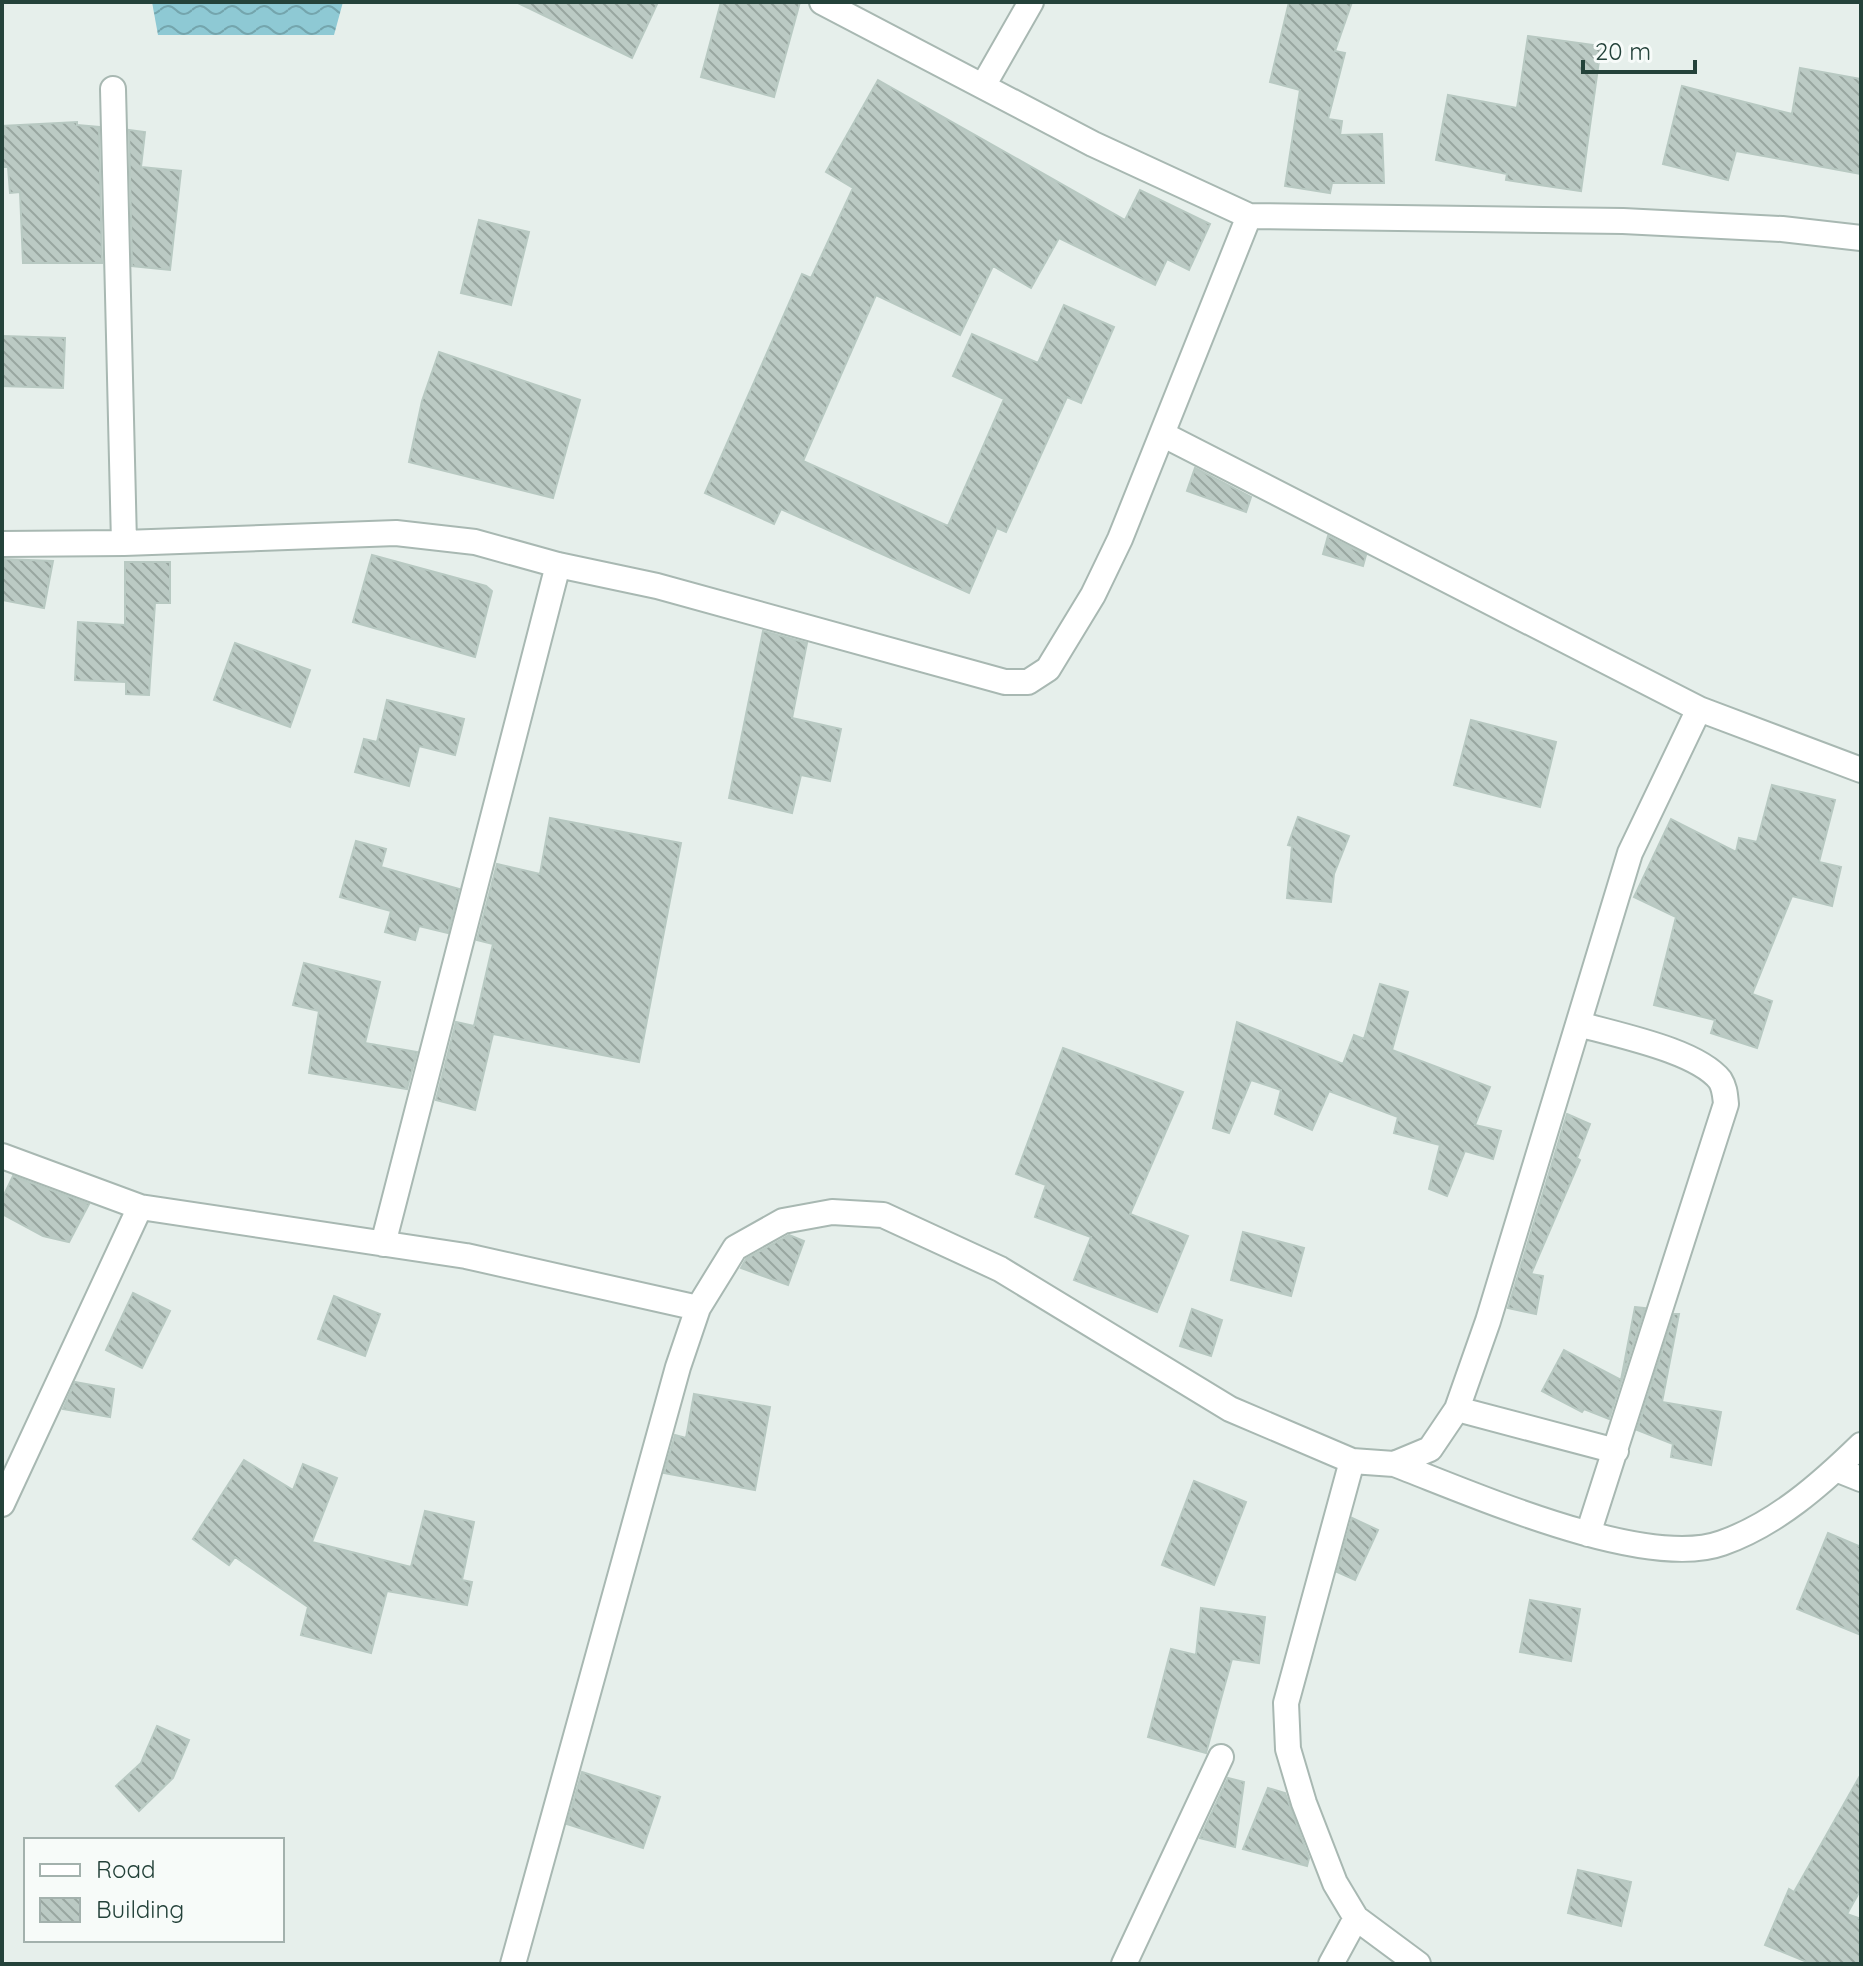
<svg xmlns="http://www.w3.org/2000/svg" width="1863" height="1966" font-family="Quicksand,sans-serif">
	<style>
		.water { fill: url(#water-waves) }
		.building { fill: url(#building-back-hatch); stroke: #b8c9c2; stroke-width: 2 }
		.lines { fill: none; stroke-linecap: round; stroke-linejoin: round }
		.minor-casing { stroke: #a8b8b2; stroke-width: 28 }
		.minor { stroke: #fff; stroke-width: 24 }
	</style>
	<defs>
		<pattern id="water-waves" width="16" height="10" patternUnits="userSpaceOnUse" patternTransform="scale(2)"><rect width="16" height="10" fill="#8ec9d4"/><path d="M0 5q4-4 8 0t8 0" fill="none" stroke="#74a5ad"/></pattern>
		<pattern id="building-back-hatch" width="6" height="6" patternUnits="userSpaceOnUse" patternTransform="scale(2)"><rect width="6" height="6" fill="#bbcac4"/><path d="M-1 5l2 2M0 0l6 6M5-1l2 2" fill="none" stroke="#98a6a0"/></pattern>
	</defs>
	<rect width="100%" height="100%" fill="#e6efeb"/>
	<!-- water -->
	<path class="water" d="M 152,2 L 343,2 L 334,35 L 158,35 Z"/>
	<!-- building -->
	<path class="building" d="M 516,2 L 658,2 L 632,58 Z
		M 721,2 L 800,2 L 774,97 L 701,77 Z
		M 1289,2 L 1352,2 L 1335,51 L 1345,53 L 1328,119 L 1342,121 L 1340,135 L 1382,134 L 1384,183 L 1332,183 L 1330,193 L 1285,186 L 1300,90 L 1270,82 Z
		M 1528,36 L 1601,46 L 1581,191 L 1506,180 L 1507,174 L 1436,160 L 1448,95 L 1517,108 Z
		M 1800,68 L 1861,79 L 1861,174 L 1736,151 L 1728,180 L 1663,164 L 1682,86 L 1792,114 Z
		M 878,80 L 1125,220 L 1140,190 L 1210,224 L 1189,270 L 1167,259 L 1155,285 L 1059,238 L 1031,288 L 993,266 L 960,335 L 876,295 L 803,461 L 948,526 L 1004,399 L 953,376 L 972,334 L 1038,363 L 1064,305 L 1114,327 L 1081,403 L 1067,397 L 1006,532 L 997,528 L 969,593 L 781,509 L 774,524 L 705,493 L 802,274 L 811,278 L 853,188 L 826,172 Z
		M 77,122 L 77,125 L 99,127 L 102,263 L 23,263 L 20,192 L 10,193 L 8,167 L 2,167 L 2,126 Z
		M 129,130 L 145,132 L 141,167 L 181,171 L 170,270 L 132,266 Z
		M 479,220 L 529,232 L 511,305 L 461,293 Z
		M 2,336 L 65,338 L 63,388 L 2,386 Z
		M 439,352 L 580,400 L 553,498 L 409,462 L 422,401 Z
		M 1195,468 L 1251,497 L 1246,512 L 1187,491 Z
		M 1328,536 L 1366,555 L 1363,566 L 1323,554 Z
		M 372,555 L 486,586 L 492,591 L 475,657 L 353,622 Z
		M 2,559 L 53,561 L 44,608 L 2,600 Z
		M 125,562 L 170,562 L 170,603 L 155,603 L 149,695 L 126,694 L 126,682 L 75,680 L 78,622 L 125,625 Z
		M 763,631 L 807,643 L 792,718 L 841,729 L 830,781 L 801,775 L 792,813 L 729,798 Z
		M 235,643 L 310,670 L 290,727 L 214,700 Z
		M 387,700 L 464,719 L 455,755 L 419,746 L 409,786 L 355,772 L 364,739 L 377,742 Z
		M 1471,720 L 1556,742 L 1540,807 L 1454,785 Z
		M 1772,785 L 1835,800 L 1819,862 L 1841,867 L 1832,906 L 1792,896 L 1752,994 L 1772,1001 L 1757,1048 L 1711,1033 L 1715,1020 L 1654,1005 L 1676,917 L 1634,897 L 1671,819 L 1736,852 L 1739,838 L 1757,842 Z
		M 1298,817 L 1349,836 L 1334,874 L 1331,902 L 1287,898 L 1292,846 L 1288,845 Z
		M 550,818 L 681,843 L 639,1062 L 493,1034 L 475,1110 L 436,1100 L 456,1022 L 474,1026 L 493,944 L 477,940 L 497,864 L 540,874 Z
		M 356,841 L 386,849 L 381,867 L 459,889 L 448,933 L 419,926 L 415,940 L 385,932 L 391,911 L 340,897 Z
		M 304,963 L 380,982 L 365,1043 L 417,1052 L 407,1089 L 309,1073 L 319,1011 L 293,1005 Z
		M 1380,984 L 1408,992 L 1392,1050 L 1490,1087 L 1475,1125 L 1501,1131 L 1493,1159 L 1465,1151 L 1447,1196 L 1429,1189 L 1440,1145 L 1394,1133 L 1398,1117 L 1329,1091 L 1312,1130 L 1275,1114 L 1281,1090 L 1251,1080 L 1229,1133 L 1213,1128 L 1237,1022 L 1343,1064 L 1354,1035 L 1364,1039 Z
		M 1063,1048 L 1183,1092 L 1130,1214 L 1188,1236 L 1157,1312 L 1074,1280 L 1091,1237 L 1035,1217 L 1046,1185 L 1016,1174 Z
		M 1567,1114 L 1590,1124 L 1577,1158 L 1580,1160 L 1531,1274 L 1543,1276 L 1536,1314 L 1508,1308 Z
		M 13,1176 L 89,1204 L 69,1242 L 43,1236 L 2,1214 L 2,1199 Z
		M 1243,1232 L 1304,1248 L 1291,1296 L 1231,1280 Z
		M 789,1235 L 804,1241 L 788,1285 L 741,1268 L 746,1259 Z
		M 133,1293 L 170,1311 L 142,1368 L 106,1350 Z
		M 334,1296 L 380,1314 L 365,1356 L 318,1339 Z
		M 1635,1307 L 1645,1308 L 1609,1419 L 1584,1409 L 1582,1412 L 1542,1391 L 1564,1350 L 1621,1380 Z
		M 1192,1309 L 1222,1320 L 1211,1356 L 1180,1346 Z
		M 1674,1314 L 1679,1314 L 1662,1402 L 1721,1412 L 1711,1465 L 1671,1457 L 1673,1444 L 1637,1430 Z
		M 75,1382 L 114,1389 L 110,1417 L 63,1409 Z
		M 694,1394 L 770,1407 L 755,1490 L 664,1473 L 675,1435 L 686,1438 Z
		M 244,1460 L 293,1490 L 303,1464 L 337,1478 L 312,1542 L 411,1567 L 425,1511 L 474,1522 L 462,1580 L 472,1582 L 467,1605 L 387,1591 L 371,1653 L 301,1635 L 308,1607 L 235,1557 L 229,1565 L 193,1539 Z
		M 1194,1481 L 1246,1502 L 1214,1585 L 1162,1565 Z
		M 1352,1518 L 1378,1530 L 1355,1580 L 1337,1572 Z
		M 1828,1533 L 1861,1547 L 1861,1635 L 1797,1609 Z
		M 1530,1600 L 1580,1609 L 1571,1661 L 1520,1652 Z
		M 1201,1608 L 1265,1617 L 1259,1663 L 1232,1659 L 1206,1753 L 1148,1737 L 1171,1649 L 1196,1655 Z
		M 157,1726 L 189,1740 L 173,1778 L 139,1811 L 116,1786 L 141,1763 Z
		M 582,1772 L 660,1797 L 643,1848 L 567,1824 Z
		M 1861,1774 L 1861,1889 L 1847,1914 L 1861,1919 L 1861,1964 L 1812,1964 L 1765,1945 L 1789,1889 L 1794,1892 Z
		M 1228,1778 L 1244,1782 L 1235,1847 L 1200,1838 Z
		M 1268,1788 L 1285,1793 L 1309,1858 L 1307,1866 L 1243,1849 Z
		M 1578,1870 L 1631,1882 L 1621,1926 L 1568,1913 Z"/>
	<g class="lines">
		<defs>
			<path id="minor" d="M 822,2 L 1093,144 L 1249,216 L 1623,221 L 1782,229 L 1861,238
				M 983,86 L 1031,2
				M 113,89 L 124,543
				M 1162,434 L 1699,709 L 1861,770
				M 2,544 L 124,543 L 396,533 L 475,542 L 558,565 L 657,586 L 1005,682 L 1028,682 L 1048,669 L 1093,595 L 1120,539 L 1249,216
				M 1579,1024 C 1616,1035 1696,1050 1720,1080 C 1725,1088 1725,1095 1726,1104 L 1588,1534
				M 2,1156 L 140,1207 L 466,1256 L 698,1308 L 735,1248 L 783,1221 L 832,1212 L 883,1215 L 1000,1269 L 1230,1409 L 1352,1461 L 1394,1464 L 1430,1449 L 1457,1409 L 1488,1321 L 1630,853 L 1699,709
				M 383,1244 L 558,565
				M 1457,1409 L 1616,1451
				M 1352,1461 L 1286,1703 L 1288,1749 L 1304,1803 L 1335,1883 L 1356,1918 L 1418,1964
				M 1394,1464 C 1471,1493 1645,1571 1722,1543 C 1776,1524 1821,1484 1861,1445
				M 1836,1469 L 1861,1479
				M 2,1504 L 140,1207
				M 513,1964 L 678,1367 L 698,1308
				M 1124,1964 L 1221,1757
				M 1331,1964 L 1356,1918"/>
		</defs>
		<!-- minor casing -->
		<use href="#minor" class="minor-casing"/>
		<!-- minor -->
		<use href="#minor" class="minor"/>
	</g>
	<!-- border -->
	<rect width="1863" height="1966" fill="none" stroke="#24423a" stroke-width="8"/>
	<!-- legend -->
	<rect x="24" y="1838" width="260" height="104" fill="#f7fbf9" stroke="#a3b1ad" stroke-width="2"/>
	<rect x="40" y="1864" width="40" height="12" fill="#ffffff" stroke="#a3b1ad" stroke-width="2"/>
	<text x="96" y="1878" font-size="24" fill="#24423a">Road</text>
	<rect x="40" y="1898" width="40" height="24" fill="url(#building-back-hatch)" stroke="#a3b1ad" stroke-width="2"/>
	<text x="96" y="1918" font-size="24" fill="#24423a">Building</text>
	<!-- scale -->
	<path d="M1583 60v12h112v-12" fill="none" stroke="#24423a" stroke-width="4"/>
	<text x="1595" y="60" font-size="24" fill="#24423a" stroke="#f7fbf9" stroke-width="6" paint-order="stroke">20 m</text>
</svg>
